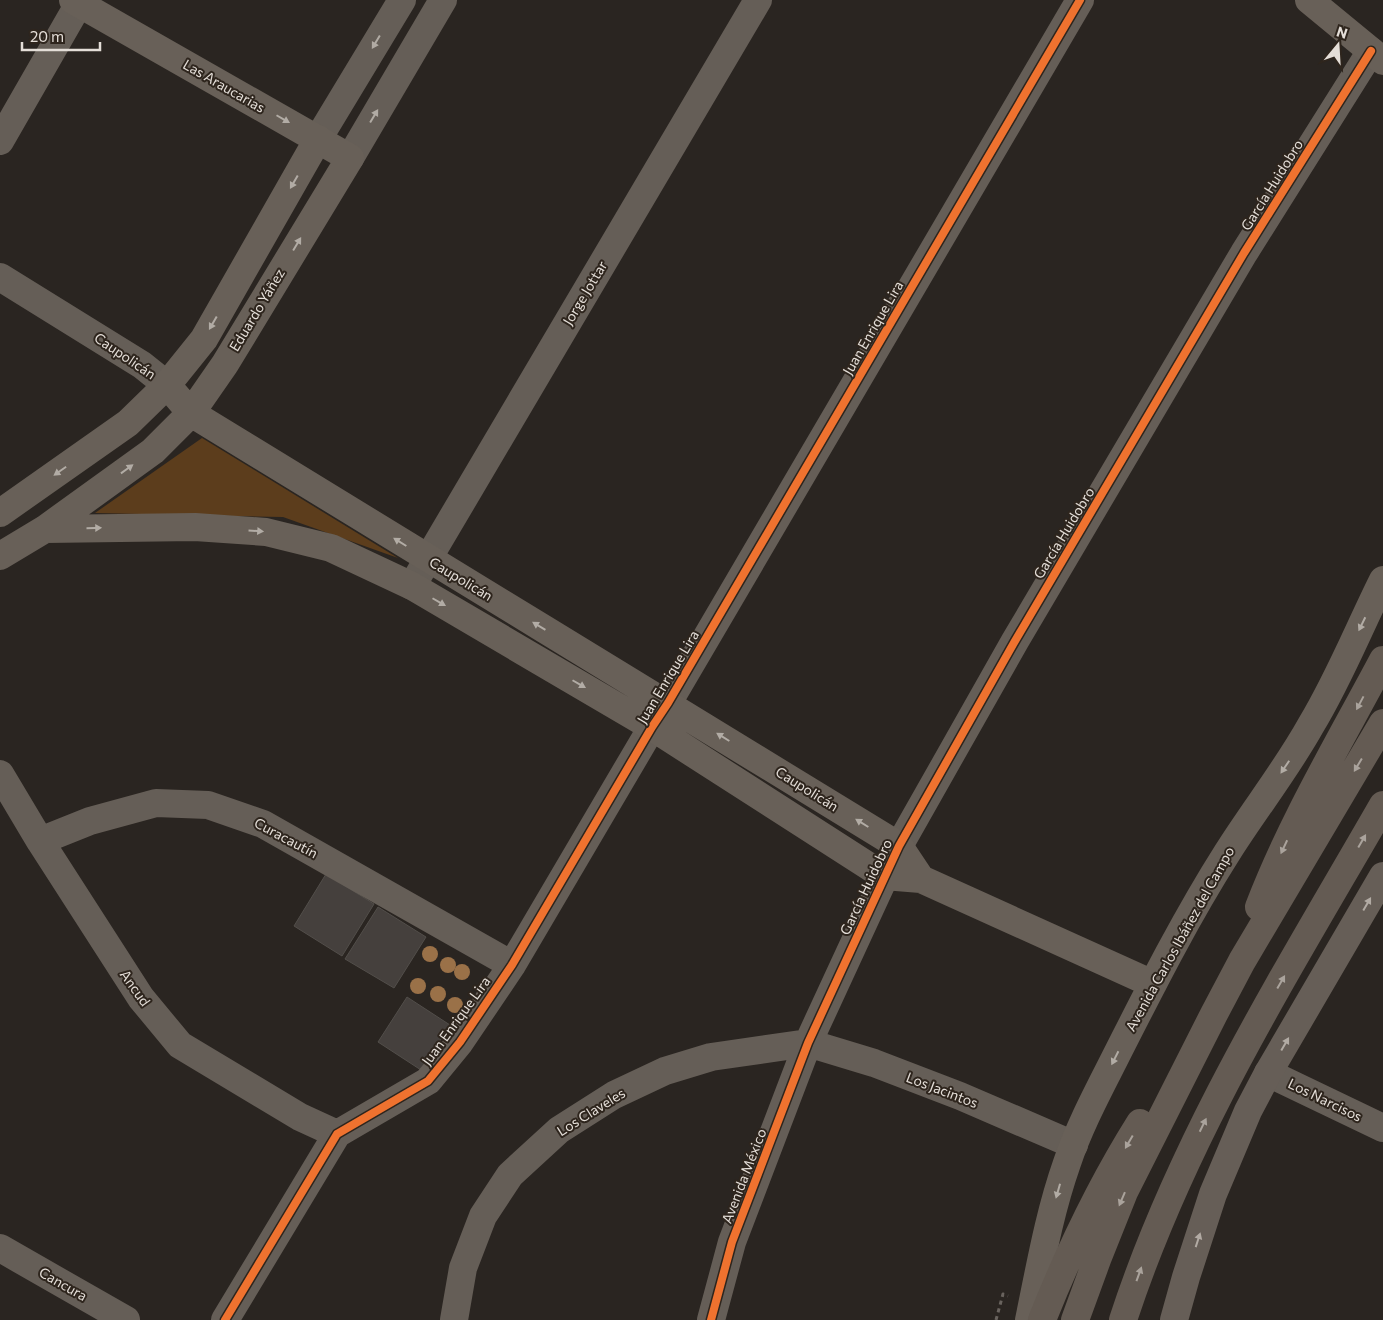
<svg xmlns="http://www.w3.org/2000/svg" width="1383" height="1320" font-family="Commissioner,sans-serif">
	<style>
		.green { fill: #5c3d1c }
		.building { fill: #45403d; stroke: #524e4a }
		.lines { fill: none; stroke-linecap: round; stroke-linejoin: round }
		.path { stroke: #69635e; stroke-width: 3; stroke-dasharray: 4 4; stroke-linecap: butt }
		.street { stroke: #655e57; stroke-width: 28 }
		.secondary { stroke: #686058; stroke-width: 28 }
		.primary { stroke: #665e57; stroke-width: 28 }
		.highway { stroke: #645b53; stroke-width: 28 }
		.cycleway-casing { stroke: #2e251d; stroke-width: 11 }
		.cycleway { stroke: #ef722f; stroke-width: 8 }
		.tree { fill: #9a7148 }
		.oneway { fill: #b1aba4 }
		.oneway2 { fill: #b2aca5 }
		.oneway3 { fill: #aaa39c }
		.oneway4 { fill: #b2aba4 }
		.labels { text-anchor: middle; stroke-width: 4; stroke-linejoin: round; paint-order: stroke }
		.street-label { font-size: 14px; fill: #e4ded8; stroke: #2e251d }
	</style>
	<rect width="100%" height="100%" fill="#2a2521"/>
	<!-- green -->
	<path class="green" d="M 202,438 L 398,558 L 283,517 L 95,513 Z"/>
	<!-- building -->
	<path class="building" d="M 326,874 L 374,904 L 342,956 L 294,926 Z
		M 378,907 L 426,937 L 394,988 L 345,959 Z
		M 407,997 L 450,1025 L 421,1070 L 378,1042 Z"/>
	<g class="lines">
		<!-- path -->
		<path class="path" d="M 996,1320 L 1003,1294 L 1008,1296"/>
		<!-- street -->
		<path class="street" d="M 318,139 L 402,0
			M 0,141 L 81,0
			M 350,158 L 443,0
			M 0,277 L 142,365 L 167,385
			M 412,586 L 758,0
			M 0,774 L 40,841 L 141,998 L 180,1045 L 300,1117 L 337,1134
			M 40,841 L 90,821 L 156,803 L 208,805 L 263,824 L 512,965
			M 1268,1073 L 1383,1128
			M 0,1248 L 126,1320
			M 225,1320 L 337,1134 L 428,1081 L 460,1042 L 512,965 L 652,727 L 668,703 L 1080,0
			M 454,1320 L 463,1268 L 483,1216 L 510,1175 L 559,1130 L 614,1095 L 665,1071 L 711,1057 L 808,1043 L 874,1063 L 960,1096 L 1074,1145
			M 711,1320 L 732,1242 L 808,1043 L 899,846 L 1015,641 L 1244,253 L 1371,51"/>
		<!-- secondary -->
		<path class="secondary" d="M 1309,0 L 1383,61
			M 167,385 L 191,413 C 426,559 664,700 899,846 L 921,879
			M 0,513 L 128,423 L 167,385 L 204,339 L 318,139
			M 45,529 L 195,527 L 266,532 L 331,548 L 412,586 L 652,727 L 884,876 L 921,879 L 1153,984
			M 0,556 L 45,529 L 153,451 L 191,413 L 225,364 L 350,158 L 73,0
			M 1029,1320 C 1040,1267 1049,1214 1067,1163 C 1080,1124 1101,1086 1119,1050 C 1153,983 1187,916 1227,853 C 1254,810 1286,770 1311,725 C 1339,679 1359,628 1383,580"/>
		<!-- primary -->
		<path class="primary" d="M 1174,1320 L 1186,1277 L 1213,1194 L 1248,1111 L 1268,1073 L 1383,876"/>
		<!-- highway -->
		<path class="highway" d="M 1259,907 C 1292,821 1340,741 1383,660
			M 1042,1320 C 1069,1252 1101,1185 1140,1123
			M 1075,1320 L 1098,1257 L 1124,1192 L 1214,1014 L 1242,961 L 1383,723
			M 1123,1320 C 1183,1136 1287,972 1383,805"/>
		<defs>
			<path id="cycleway" d="M 225,1320 L 337,1134 L 428,1081 L 460,1042 L 512,965 L 652,727 L 668,703 L 1080,0
				M 711,1320 L 732,1242 L 808,1043 L 899,846 L 1015,641 L 1244,253 L 1371,51"/>
		</defs>
		<!-- cycleway casing -->
		<use href="#cycleway" class="cycleway-casing"/>
		<!-- cycleway -->
		<use href="#cycleway" class="cycleway"/>
	</g>
	<!-- trees -->
	<g class="tree">
		<circle cx="430" cy="954" r="8"/>
		<circle cx="448" cy="965" r="8"/>
		<circle cx="462" cy="972" r="8"/>
		<circle cx="418" cy="986" r="8"/>
		<circle cx="438" cy="994" r="8"/>
		<circle cx="455" cy="1005" r="8"/>
	</g>
	<!-- one-way arrows -->
	<defs><path id="oneway-solid" d="M-6-.8H1V-3.2L6.5 0L1 3.2V.8H-6Z" transform="scale(1.25)"/></defs>
	<g class="oneway">
		<use href="#oneway-solid" transform="translate(376 42) rotate(121)"/>
		<use href="#oneway-solid" transform="translate(374 116) rotate(-59)"/>
	</g>
	<g class="oneway2">
		<use href="#oneway-solid" transform="translate(283 119) rotate(30)"/>
		<use href="#oneway-solid" transform="translate(294 182) rotate(120)"/>
		<use href="#oneway-solid" transform="translate(297 244) rotate(-59)"/>
		<use href="#oneway-solid" transform="translate(213 323) rotate(120)"/>
		<use href="#oneway-solid" transform="translate(127 469) rotate(-36)"/>
		<use href="#oneway-solid" transform="translate(60 471) rotate(145)"/>
		<use href="#oneway-solid" transform="translate(94 528) rotate(-1)"/>
		<use href="#oneway-solid" transform="translate(256 531) rotate(4)"/>
		<use href="#oneway-solid" transform="translate(400 542) rotate(-148)"/>
		<use href="#oneway-solid" transform="translate(439 602) rotate(30)"/>
		<use href="#oneway-solid" transform="translate(1362 624) rotate(116)"/>
		<use href="#oneway-solid" transform="translate(539 626) rotate(-149)"/>
		<use href="#oneway-solid" transform="translate(579 684) rotate(30)"/>
		<use href="#oneway-solid" transform="translate(723 737) rotate(-148)"/>
		<use href="#oneway-solid" transform="translate(1285 767) rotate(124)"/>
		<use href="#oneway-solid" transform="translate(862 823) rotate(-148)"/>
		<use href="#oneway-solid" transform="translate(1115 1058) rotate(117)"/>
		<use href="#oneway-solid" transform="translate(1058 1191) rotate(106)"/>
	</g>
	<g class="oneway3">
		<use href="#oneway-solid" transform="translate(1360 703) rotate(118)"/>
		<use href="#oneway-solid" transform="translate(1358 765) rotate(121)"/>
		<use href="#oneway-solid" transform="translate(1362 841) rotate(-60)"/>
		<use href="#oneway-solid" transform="translate(1284 847) rotate(115)"/>
		<use href="#oneway-solid" transform="translate(1281 982) rotate(-60)"/>
		<use href="#oneway-solid" transform="translate(1203 1125) rotate(-64)"/>
		<use href="#oneway-solid" transform="translate(1129 1142) rotate(120)"/>
		<use href="#oneway-solid" transform="translate(1122 1199) rotate(113)"/>
		<use href="#oneway-solid" transform="translate(1139 1274) rotate(-70)"/>
	</g>
	<g class="oneway4">
		<use href="#oneway-solid" transform="translate(1367 904) rotate(-60)"/>
		<use href="#oneway-solid" transform="translate(1285 1044) rotate(-60)"/>
		<use href="#oneway-solid" transform="translate(1198 1240) rotate(-72)"/>
	</g>
	<g class="labels">
		<!-- street labels -->
		<g class="street-label">
			<text transform="translate(224 86) rotate(30)" y="5">Las Araucarias</text>
			<text transform="translate(1272 185) rotate(-58)" y="5">García Huidobro</text>
			<text transform="translate(585 293) rotate(-59)" y="5">Jorge Jottar</text>
			<text transform="translate(257 310) rotate(-59)" y="5">Eduardo Yáñez</text>
			<text transform="translate(873 328) rotate(-60)" y="5">Juan Enrique Lira</text>
			<text transform="translate(125 356) rotate(34)" y="5">Caupolicán</text>
			<text transform="translate(1064 533) rotate(-59)" y="5">García Huidobro</text>
			<text transform="translate(461 579) rotate(31)" y="5">Caupolicán</text>
			<text transform="translate(668 677) rotate(-59)" y="5">Juan Enrique Lira</text>
			<text transform="translate(807 789) rotate(32)" y="5">Caupolicán</text>
			<text transform="translate(286 838) rotate(28)" y="5">Curacautín</text>
			<text transform="translate(866 887) rotate(-65)" y="5">García Huidobro</text>
			<text transform="translate(1180 939) rotate(-61)" y="5">Avenida Carlos Ibáñez del Campo</text>
			<text transform="translate(135 988) rotate(55)" y="5">Ancud</text>
			<text transform="translate(456 1021) rotate(-54)" y="5">Juan Enrique Lira</text>
			<text transform="translate(942 1090) rotate(21)" y="5">Los Jacintos</text>
			<text transform="translate(1325 1100) rotate(26)" y="5">Los Narcisos</text>
			<text transform="translate(591 1112) rotate(-32)" y="5">Los Claveles</text>
			<text transform="translate(744 1176) rotate(-69)" y="5">Avenida México</text>
			<text transform="translate(63 1284) rotate(30)" y="5">Cancura</text>
		</g>
	</g>
	<!-- north arrow -->
	<g transform="translate(1338 45) rotate(18)" stroke="#2e251d" stroke-width="4" paint-order="stroke">
	<path d="M0-4L9 19L0 12L-9 19Z" fill="#e4ded8"/>
	<text y="-8" font-size="14" font-weight="bold" text-anchor="middle" fill="#e4ded8">N</text>
	</g>
	<!-- scale -->
	<path d="M22 42v8h78v-8" fill="none" stroke="#e4ded8" stroke-width="2.5"/>
	<text x="30" y="42" font-size="15" fill="#e4ded8" stroke="#2e251d" stroke-width="4" paint-order="stroke">20 m</text>
</svg>
